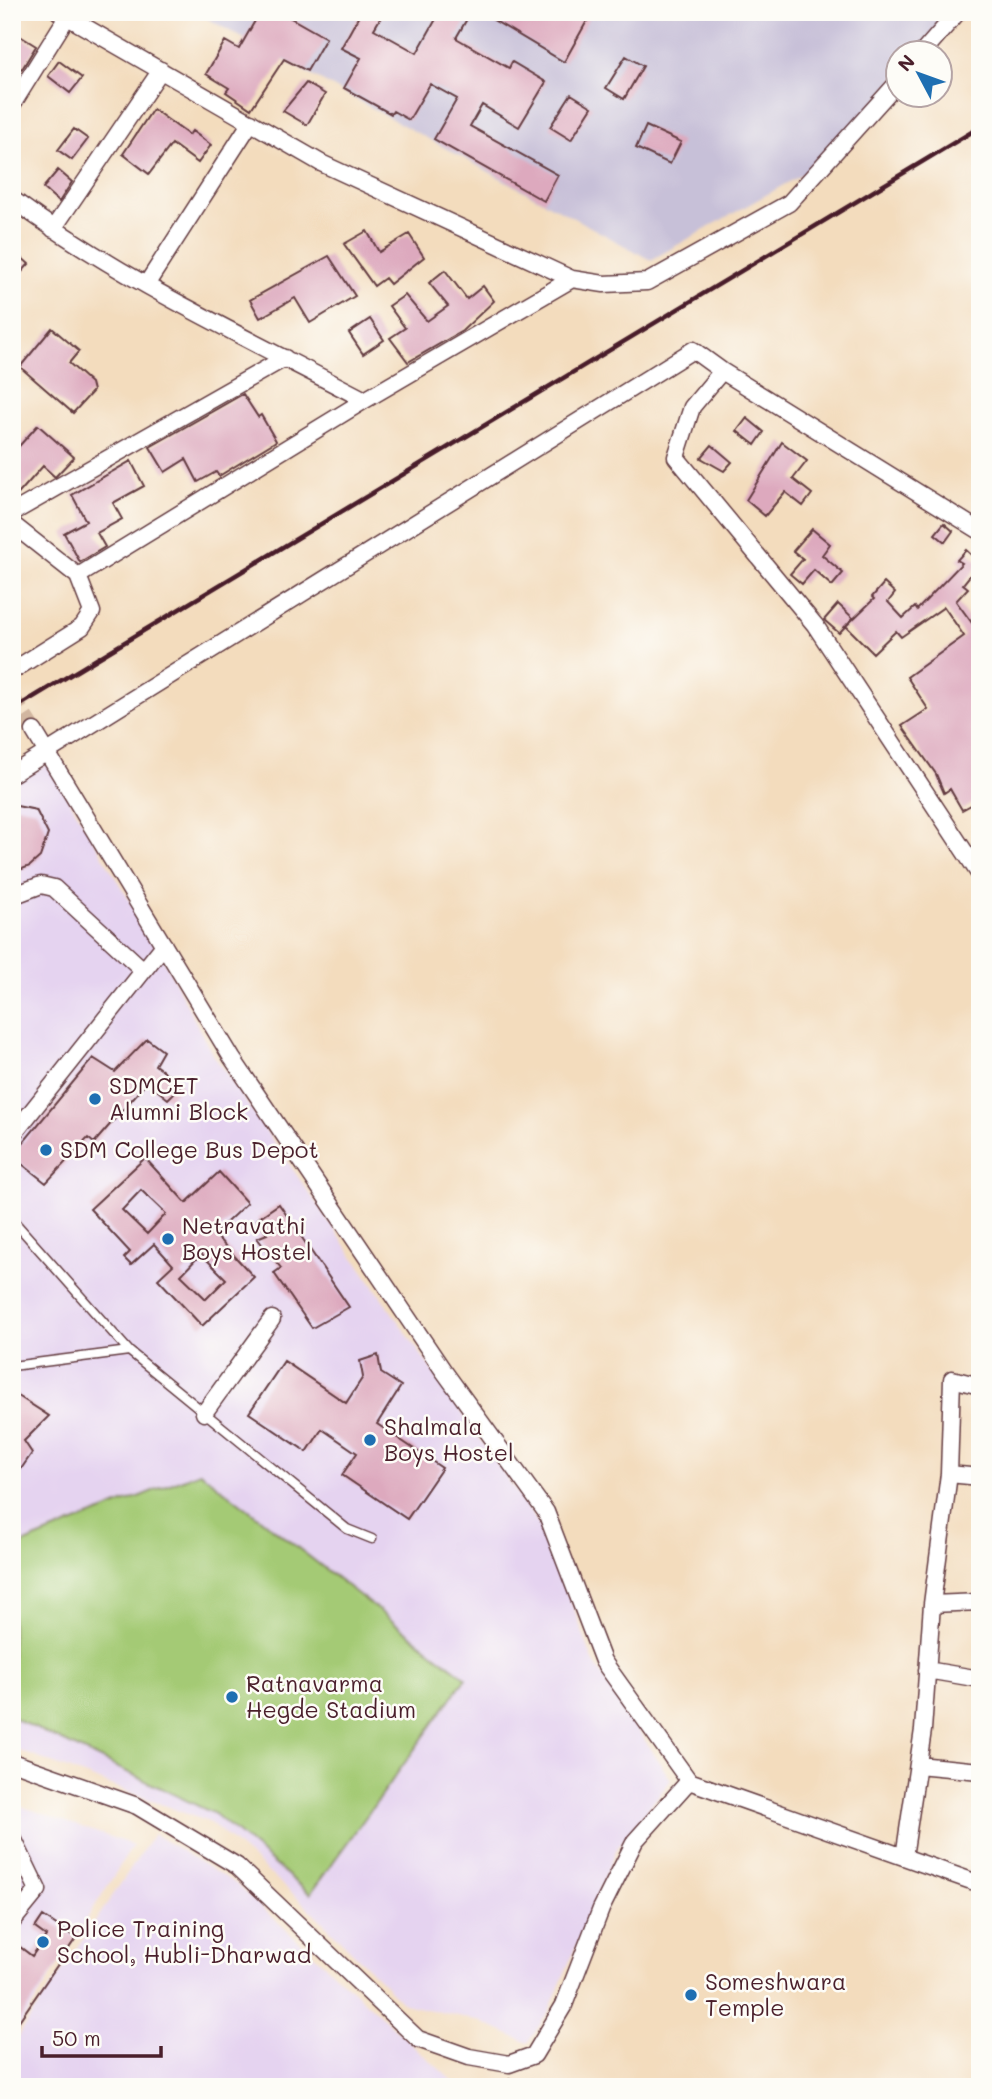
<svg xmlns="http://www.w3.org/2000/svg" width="992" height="2099" font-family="Mali,sans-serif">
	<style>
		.built { fill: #e5d3f0 }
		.industrial { fill: #c7c0d8 }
		.pitch { fill: #a4ca74; stroke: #777450; stroke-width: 2 }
		.building { fill: #dda9be; fill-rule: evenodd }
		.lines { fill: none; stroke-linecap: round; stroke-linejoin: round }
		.street-tunnel { stroke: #d1b6a0; stroke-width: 16; stroke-dasharray: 16 8; stroke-linecap: butt }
		.lane-casing { stroke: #633b41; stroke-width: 11 }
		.street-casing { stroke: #633b41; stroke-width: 19 }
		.path { stroke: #633b41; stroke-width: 2.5; stroke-dasharray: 5 5; stroke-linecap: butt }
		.lane { stroke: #fff; stroke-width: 8 }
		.street { stroke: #fff; stroke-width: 16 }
		.rail { stroke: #4a1f2b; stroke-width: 4.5 }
		.poi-dot { fill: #1f6fb2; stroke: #fdfcf7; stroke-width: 2.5 }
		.labels { text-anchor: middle; stroke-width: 5; stroke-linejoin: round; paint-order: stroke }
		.poi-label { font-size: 23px; fill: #4a1f2b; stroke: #fdfcf7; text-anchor: start }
	</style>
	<rect width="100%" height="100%" fill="#fdfcf7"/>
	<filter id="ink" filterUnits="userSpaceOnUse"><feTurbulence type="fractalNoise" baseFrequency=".0143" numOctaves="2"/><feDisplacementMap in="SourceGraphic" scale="14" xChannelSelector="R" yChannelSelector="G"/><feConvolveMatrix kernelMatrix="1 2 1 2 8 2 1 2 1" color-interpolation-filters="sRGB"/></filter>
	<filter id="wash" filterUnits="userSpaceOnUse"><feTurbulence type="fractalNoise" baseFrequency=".00686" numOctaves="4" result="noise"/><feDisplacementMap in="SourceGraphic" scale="28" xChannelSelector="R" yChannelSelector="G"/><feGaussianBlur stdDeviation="1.57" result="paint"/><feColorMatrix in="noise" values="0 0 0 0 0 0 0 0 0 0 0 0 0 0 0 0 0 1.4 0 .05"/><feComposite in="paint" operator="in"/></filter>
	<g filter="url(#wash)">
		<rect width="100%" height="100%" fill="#f3dcbd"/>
		<!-- built -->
		<path class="built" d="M 48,764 L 159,950 L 210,1050 L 545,1533 L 594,1663 L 671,1780 L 617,1848 L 549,2011 L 528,2043 L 477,2020 L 404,2004 L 307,1906 L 211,1823 L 12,1748 L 12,784 Z
			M 12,1803 L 133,1845 L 12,2039 Z
			M 154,1834 L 236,1884 L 459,2087 L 12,2087 L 12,2045 Z"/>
		<!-- industrial -->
		<path class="industrial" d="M 195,12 L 949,12 L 917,52 L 898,52 L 897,76 L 833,157 L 651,260 Z"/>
		<!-- pitch -->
		<path class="pitch" d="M 200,1472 L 466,1678 L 310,1894 L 215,1814 L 12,1717 L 12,1548 Z"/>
		<g id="blocks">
			<!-- building -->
			<path class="building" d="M 260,12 L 280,12 L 326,38 L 307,71 L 284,59 L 251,109 L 226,92 L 229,88 L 206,74 L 225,41 L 239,49 Z
				M 361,12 L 384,12 L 374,29 L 417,53 L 440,12 L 471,12 L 456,38 L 509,68 L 512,62 L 546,82 L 519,127 L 482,105 L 470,126 L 558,175 L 544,201 L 434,139 L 457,99 L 430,84 L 409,120 L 393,111 L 391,114 L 344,88 L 361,58 L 341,48 Z
				M 480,12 L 592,12 L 564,62 Z
				M 12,31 L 36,46 L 22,69 L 12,63 Z
				M 626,56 L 643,66 L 624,99 L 606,88 Z
				M 59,61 L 82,78 L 70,93 L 48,76 Z
				M 306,83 L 325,94 L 307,125 L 283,111 Z
				M 571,94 L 592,107 L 571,140 L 550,127 Z
				M 153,109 L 189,135 L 192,131 L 211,145 L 198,163 L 172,144 L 149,174 L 123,154 Z
				M 646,126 L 681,142 L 670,164 L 636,148 Z
				M 74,129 L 88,139 L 72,160 L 58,150 Z
				M 58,170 L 72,182 L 59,202 L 43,188 Z
				M 367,231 L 379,252 L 409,234 L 424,257 L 390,284 L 385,278 L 374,286 L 344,244 Z
				M 12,249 L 29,264 L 12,283 Z
				M 329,256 L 355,296 L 310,323 L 295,298 L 260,318 L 250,300 Z
				M 445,270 L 467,299 L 483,286 L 494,301 L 462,331 L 408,362 L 390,338 L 405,328 L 389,306 L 405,295 L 427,321 L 448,306 L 429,283 Z
				M 370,319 L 384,340 L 363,354 L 349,333 Z
				M 52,328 L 79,351 L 69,363 L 91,383 L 93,391 L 73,413 L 20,367 Z
				M 243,394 L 258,417 L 261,415 L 276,441 L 219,476 L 216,472 L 198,482 L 186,459 L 165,472 L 150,447 Z
				M 747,418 L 764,432 L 755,445 L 737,431 Z
				M 38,425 L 74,457 L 55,477 L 43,466 L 12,501 L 12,454 Z
				M 782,442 L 807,461 L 793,479 L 812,494 L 803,506 L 785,492 L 765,516 L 746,500 Z
				M 712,445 L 732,462 L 724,471 L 701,458 Z
				M 131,461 L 144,486 L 113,503 L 122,519 L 97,533 L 105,547 L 80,562 L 64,533 L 86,521 L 72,495 Z
				M 944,523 L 953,531 L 945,542 L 935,534 Z
				M 812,529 L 830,544 L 822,555 L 843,573 L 832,586 L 814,570 L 802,584 L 790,574 L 803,559 L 793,551 Z
				M 966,550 L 980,563 L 963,584 L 968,588 L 956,601 L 980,634 L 980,800 L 962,810 L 950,789 L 944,793 L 936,774 L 902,726 L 928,709 L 907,677 L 964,636 L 944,607 L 901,637 L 896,631 L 873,653 L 846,626 L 874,599 L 872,597 L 884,583 L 895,593 L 888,602 L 903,618 L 915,607 L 917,610 L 962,563 L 957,560 Z
				M 838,604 L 853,618 L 839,633 L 824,620 Z
				M 12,805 L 36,810 L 48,834 L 40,857 L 30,866 L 12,873 Z
				M 147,1039 L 163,1051 L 155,1065 L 182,1085 L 168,1099 L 147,1082 L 94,1143 L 88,1138 L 46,1183 L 12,1156 L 93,1058 L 115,1072 Z
				M 145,1158 L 186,1203 L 219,1172 L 247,1203 L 214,1234 L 254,1277 L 202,1326 L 158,1279 L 173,1265 L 154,1244 L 131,1265 L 124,1258 L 130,1252 L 90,1209 ZM 141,1190 L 166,1214 L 147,1234 L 122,1210 ZM 201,1254 L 226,1279 L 206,1299 L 181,1275 Z
				M 279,1204 L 349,1307 L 312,1328 L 274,1273 L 281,1268 L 257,1238 L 267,1234 L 257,1219 Z
				M 378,1355 L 381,1373 L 401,1386 L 377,1424 L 442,1468 L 407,1519 L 342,1475 L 357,1453 L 322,1429 L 307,1452 L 249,1413 L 284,1361 L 346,1403 L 363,1377 L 360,1361 Z
				M 12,1392 L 49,1416 L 24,1441 L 32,1453 L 21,1469 L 12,1465 Z
				M 43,1916 L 76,1938 L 12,2031 L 12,1958 L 20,1947 L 32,1956 L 46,1936 L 35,1928 Z"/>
		</g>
	</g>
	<g filter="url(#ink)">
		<use href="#blocks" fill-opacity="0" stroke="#633b41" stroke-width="2"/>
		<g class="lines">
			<!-- street-tunnel -->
			<path class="street-tunnel" d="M 12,697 L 34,731"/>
			<defs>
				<path id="lane" d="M 12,1219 L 129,1351 L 347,1529 L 372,1539
					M 12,1366 L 129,1351"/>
				<path id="street" d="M 59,12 L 321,163 L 572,279 L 604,284 L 647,282 L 789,203 L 898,82
					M 923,52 L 958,12
					M 12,105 L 67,17
					M 12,199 C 121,280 245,337 365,400
					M 53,229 L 161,70
					M 146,285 L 251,122
					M 722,371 L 692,407 L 676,457 L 815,625 L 980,875
					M 12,513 L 285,358
					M 12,524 L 78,576 L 92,612 L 82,627 L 12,671
					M 78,576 L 365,400 L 572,279
					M 34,731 L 232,1058 L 443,1370 L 546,1512 L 603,1661 L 689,1781 L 980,1884
					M 12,774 L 693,350 L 722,371 L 980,531
					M 12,896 L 41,885 L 54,888 L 142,969
					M 12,1136 L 164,945
					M 204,1413 L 272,1319
					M 949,1474 L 980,1477
					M 932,1604 L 980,1602
					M 927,1670 L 980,1679
					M 12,1762 L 137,1806 L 237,1866 L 418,2039 L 469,2057 L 509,2064 L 534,2055 L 564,2005 L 601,1909 L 635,1841 L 689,1781
					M 918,1765 L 980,1771
					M 12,1836 L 38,1890 L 12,1922
					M 904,1857 L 923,1730 L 932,1604 L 949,1474 L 952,1379 L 980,1386"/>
			</defs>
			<!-- lane casing -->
			<use href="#lane" class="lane-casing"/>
			<!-- street casing -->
			<use href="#street" class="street-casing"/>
			<!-- path -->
			<path class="path" d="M 510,2078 L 511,2087"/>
			<!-- lane -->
			<use href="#lane" class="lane"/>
			<!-- street -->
			<use href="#street" class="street"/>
			<!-- rail -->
			<path class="rail" d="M 12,710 L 980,127"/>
		</g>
	</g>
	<!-- markers -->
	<g class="poi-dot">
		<circle cx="95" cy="1099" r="7"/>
		<circle cx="46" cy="1150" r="7"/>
		<circle cx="168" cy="1239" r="7"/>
		<circle cx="370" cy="1440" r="7"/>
		<circle cx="232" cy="1697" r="7"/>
		<circle cx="43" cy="1942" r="7"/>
		<circle cx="691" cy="1995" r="7"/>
	</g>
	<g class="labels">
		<!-- poi labels -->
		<g class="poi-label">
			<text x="109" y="1094">SDMCET<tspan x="109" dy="26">Alumni Block</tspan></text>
			<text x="60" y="1158">SDM College Bus Depot</text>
			<text x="182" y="1234">Netravathi<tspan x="182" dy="26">Boys Hostel</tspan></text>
			<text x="384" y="1435">Shalmala<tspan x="384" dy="26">Boys Hostel</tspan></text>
			<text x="246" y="1692">Ratnavarma<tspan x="246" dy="26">Hegde Stadium</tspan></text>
			<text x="57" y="1937">Police Training<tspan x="57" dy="26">School, Hubli-Dharwad</tspan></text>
			<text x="705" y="1990">Someshwara<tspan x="705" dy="26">Temple</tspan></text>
		</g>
	</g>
	<!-- margin -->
	<rect width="992" height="2099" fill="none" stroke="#fdfcf7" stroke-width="42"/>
	<!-- north arrow -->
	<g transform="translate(919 74) rotate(311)"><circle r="33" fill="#fdfcf7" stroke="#b5a4a5" stroke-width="2"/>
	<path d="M0-5L12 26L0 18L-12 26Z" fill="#1f6fb2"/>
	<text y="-10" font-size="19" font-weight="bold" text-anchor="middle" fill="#4a1f2b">N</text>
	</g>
	<!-- scale -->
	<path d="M42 2046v10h119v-10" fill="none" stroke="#4a1f2b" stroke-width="3.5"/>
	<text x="52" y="2046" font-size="21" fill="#4a1f2b" stroke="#fdfcf7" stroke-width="5" paint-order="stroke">50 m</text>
</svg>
